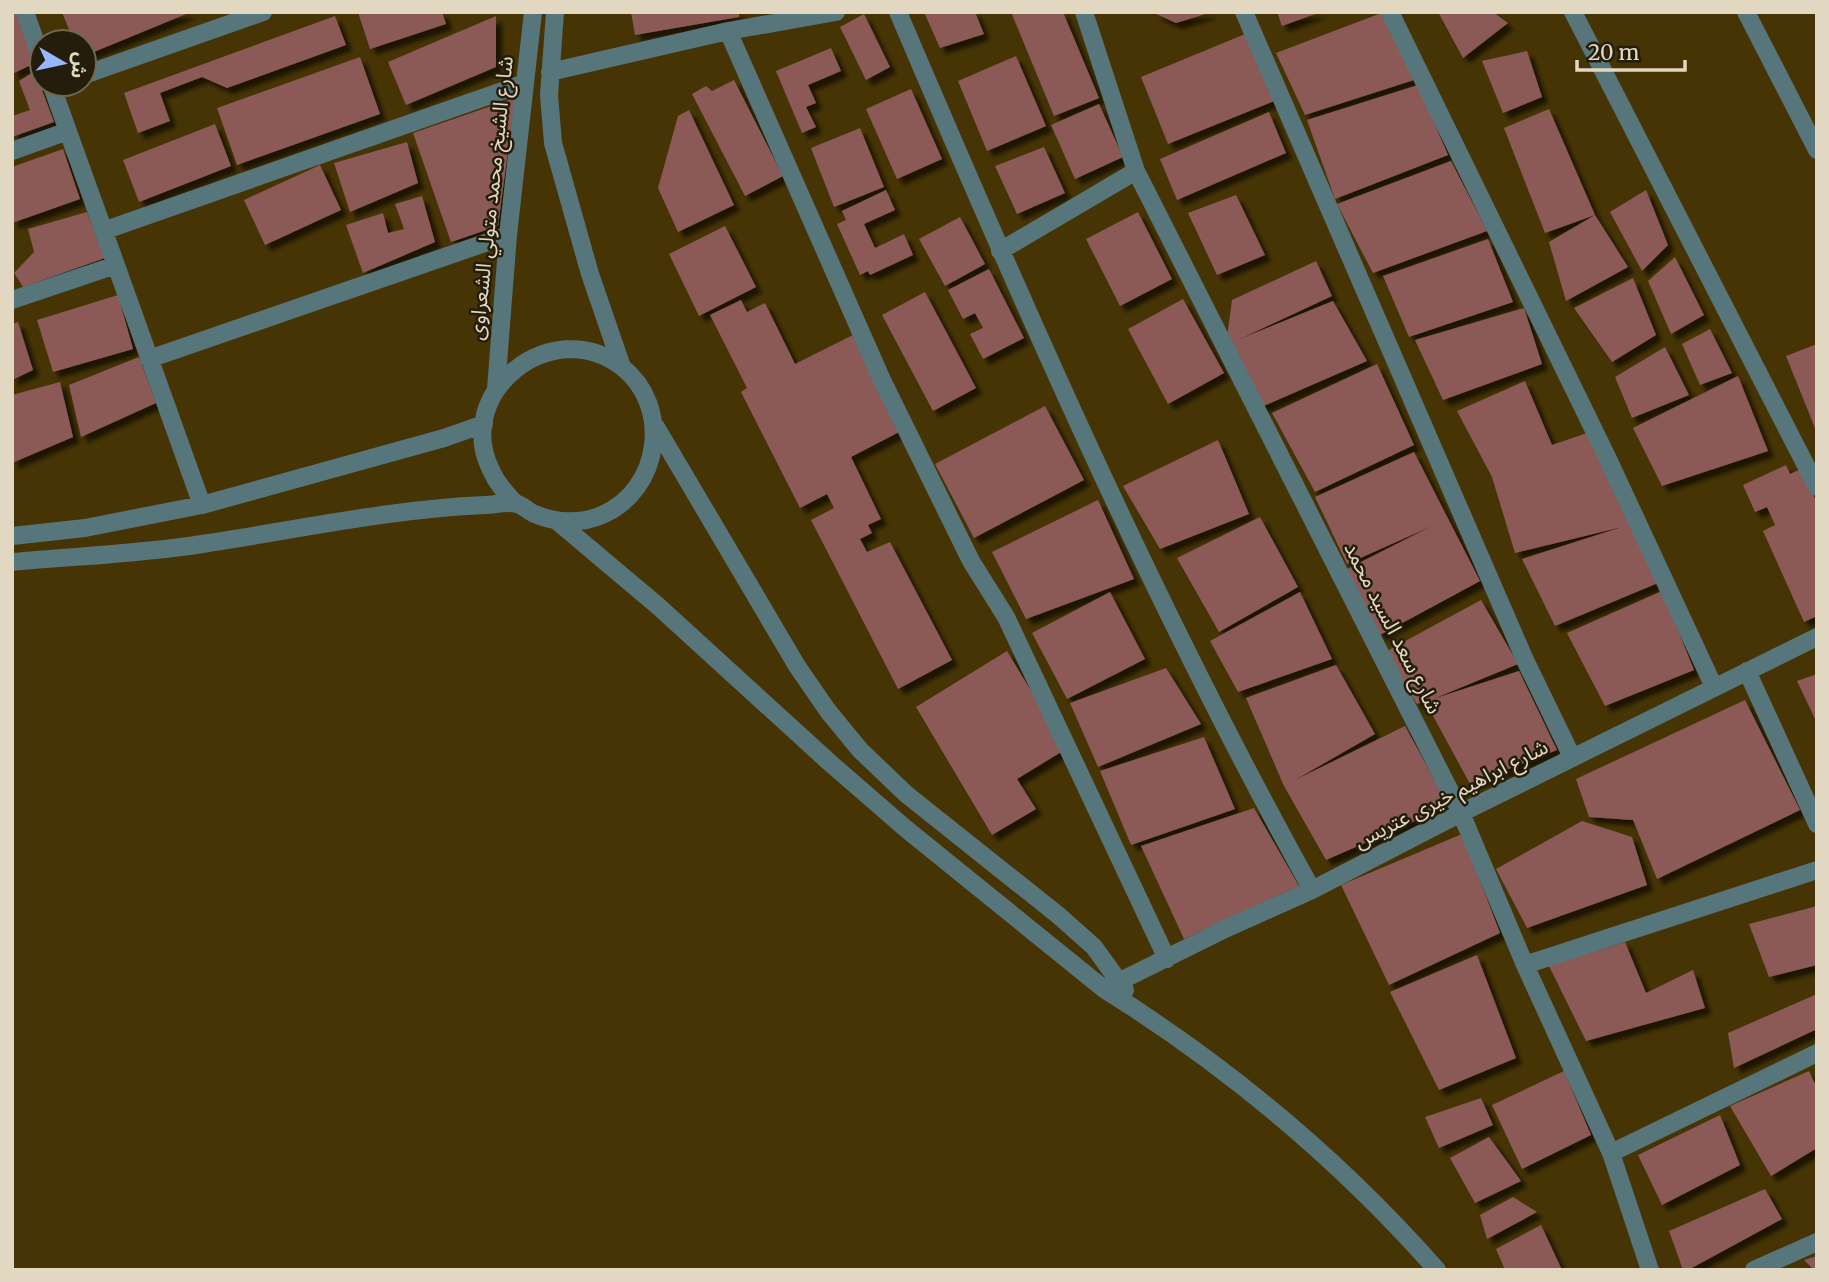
<svg xmlns="http://www.w3.org/2000/svg" width="1829" height="1282" font-family="Merriweather,'Noto Sans Arabic',serif">
	<style>
		.building { fill: #8b5a56; filter: url(#shadow) }
		.lines { fill: none; stroke-linecap: round; stroke-linejoin: round }
		.minor { stroke: #56767b; stroke-width: 18 }
		.labels { text-anchor: middle; stroke-width: 5; stroke-linejoin: round; paint-order: stroke }
		.street-label { font-size: 21px; fill: #e2d7c0; stroke: #251d0b }
	</style>
	<defs>
		<filter id="shadow"><feDropShadow dx="6" dy="6" stdDeviation="2" flood-color="#0009"/></filter>
	</defs>
	<rect width="100%" height="100%" fill="#463405"/>
	<!-- building -->
	<path class="building" d="M 12,12 L 18,12 L 35,63 L 12,74 Z
		M 62,12 L 191,12 L 84,56 L 84,42 L 74,42 Z
		M 358,12 L 442,12 L 446,24 L 370,49 Z
		M 631,12 L 739,12 L 739,17 L 635,35 Z
		M 924,12 L 975,12 L 984,34 L 940,48 Z
		M 1011,12 L 1063,12 L 1099,98 L 1054,116 Z
		M 1152,12 L 1209,12 L 1209,13 L 1176,23 Z
		M 1277,12 L 1318,12 L 1318,13 L 1282,26 Z
		M 1384,12 L 1417,79 L 1305,115 L 1276,53 Z
		M 1438,12 L 1493,12 L 1508,23 L 1463,58 Z
		M 864,14 L 890,67 L 866,80 L 840,27 Z
		M 335,16 L 346,45 L 227,88 L 202,77 L 160,93 L 170,121 L 138,133 L 124,93 Z
		M 496,16 L 496,67 L 406,105 L 388,62 Z
		M 1250,32 L 1277,100 L 1168,144 L 1141,77 Z
		M 831,48 L 841,71 L 808,85 L 816,103 L 806,107 L 816,127 L 802,133 L 776,71 Z
		M 1527,51 L 1542,97 L 1503,113 L 1482,61 Z
		M 1016,56 L 1046,126 L 987,151 L 958,81 Z
		M 360,57 L 380,114 L 237,165 L 217,108 Z
		M 35,71 L 54,122 L 12,137 L 12,116 L 30,110 L 19,81 Z
		M 734,80 L 783,176 L 745,196 L 692,94 L 706,86 L 712,91 Z
		M 1418,85 L 1448,155 L 1335,199 L 1307,120 Z
		M 911,89 L 942,159 L 897,179 L 866,109 Z
		M 515,98 L 498,226 L 451,242 L 413,133 Z
		M 1099,104 L 1123,157 L 1075,179 L 1051,125 Z
		M 1549,109 L 1595,215 L 1545,233 L 1504,128 Z
		M 689,110 L 734,205 L 678,232 L 658,188 L 678,116 Z
		M 1269,112 L 1286,153 L 1177,200 L 1160,159 Z
		M 215,124 L 231,166 L 139,202 L 123,160 Z
		M 860,128 L 884,187 L 834,207 L 811,148 Z
		M 407,142 L 418,183 L 350,212 L 334,163 Z
		M 1044,147 L 1065,193 L 1017,214 L 995,166 Z
		M 63,149 L 80,199 L 12,223 L 12,167 Z
		M 1451,161 L 1487,231 L 1373,273 L 1337,204 Z
		M 320,165 L 341,210 L 265,245 L 244,200 Z
		M 886,190 L 895,210 L 864,224 L 875,248 L 904,234 L 913,255 L 870,275 L 868,271 L 860,275 L 837,224 L 846,220 L 842,211 Z
		M 1646,190 L 1668,245 L 1642,271 L 1610,212 Z
		M 1236,195 L 1265,255 L 1217,275 L 1188,213 Z
		M 422,196 L 435,242 L 363,273 L 346,225 L 383,213 L 388,233 L 404,229 L 395,204 Z
		M 87,212 L 105,258 L 23,287 L 14,273 L 34,252 L 28,229 Z
		M 1138,212 L 1172,279 L 1120,306 L 1086,239 Z
		M 1595,215 L 1628,267 L 1566,301 L 1549,242 Z
		M 960,217 L 985,264 L 945,286 L 919,239 Z
		M 725,226 L 756,287 L 699,316 L 669,254 Z
		M 1488,239 L 1513,302 L 1409,337 L 1383,276 Z
		M 1675,257 L 1704,315 L 1671,334 L 1648,281 Z
		M 1316,261 L 1332,296 L 1240,339 L 1333,301 L 1367,361 L 1259,408 L 1226,345 L 1232,300 Z
		M 989,269 L 1024,338 L 983,359 L 970,334 L 983,328 L 975,313 L 963,319 L 948,290 Z
		M 1633,278 L 1656,335 L 1612,362 L 1574,308 Z
		M 925,292 L 976,388 L 933,411 L 882,315 Z
		M 118,295 L 133,349 L 53,372 L 37,320 Z
		M 1183,299 L 1224,373 L 1168,404 L 1128,329 Z
		M 741,300 L 747,312 L 765,303 L 795,364 L 853,335 L 901,431 L 851,457 L 881,519 L 868,525 L 872,533 L 860,539 L 867,552 L 890,542 L 952,660 L 898,689 L 811,520 L 834,508 L 827,494 L 800,508 L 741,392 L 747,388 L 710,315 Z
		M 1524,308 L 1542,364 L 1443,400 L 1415,340 Z
		M 18,322 L 33,370 L 12,380 L 12,324 Z
		M 1710,329 L 1732,373 L 1700,385 L 1682,344 Z
		M 1817,344 L 1817,433 L 1786,356 Z
		M 1665,347 L 1689,395 L 1632,418 L 1615,377 Z
		M 139,357 L 156,403 L 81,437 L 69,385 Z
		M 1377,364 L 1414,445 L 1315,492 L 1272,413 Z
		M 1738,376 L 1768,451 L 1662,486 L 1633,428 Z
		M 1525,381 L 1552,445 L 1587,433 L 1658,583 L 1555,626 L 1522,559 L 1622,527 L 1515,553 L 1492,477 L 1457,411 Z
		M 60,382 L 73,437 L 12,463 L 12,395 Z
		M 1045,406 L 1084,480 L 974,538 L 935,464 Z
		M 1218,440 L 1249,514 L 1160,549 L 1123,486 Z
		M 1414,452 L 1480,581 L 1380,635 L 1345,570 L 1432,526 L 1347,564 L 1315,497 Z
		M 1786,465 L 1790,474 L 1801,469 L 1817,503 L 1817,616 L 1804,622 L 1763,531 L 1775,525 L 1767,507 L 1755,512 L 1743,485 Z
		M 1098,500 L 1134,579 L 1026,619 L 992,552 Z
		M 1260,517 L 1298,587 L 1219,632 L 1177,558 Z
		M 1662,591 L 1694,670 L 1605,706 L 1567,633 Z
		M 1110,592 L 1145,659 L 1067,699 L 1032,633 Z
		M 1300,592 L 1332,659 L 1238,692 L 1210,641 Z
		M 1481,600 L 1518,664 L 1433,699 L 1519,671 L 1557,750 L 1470,784 L 1425,701 L 1417,704 L 1385,652 Z
		M 1007,651 L 1066,749 L 1017,779 L 1036,809 L 992,835 L 916,707 Z
		M 1336,665 L 1375,734 L 1295,780 L 1405,726 L 1449,806 L 1326,860 L 1284,786 L 1246,698 Z
		M 1166,668 L 1201,724 L 1098,767 L 1070,703 Z
		M 1817,674 L 1817,723 L 1797,681 Z
		M 1745,700 L 1800,810 L 1657,879 L 1633,820 L 1589,817 L 1576,779 Z
		M 1204,737 L 1235,809 L 1131,845 L 1100,771 Z
		M 1254,808 L 1299,886 L 1184,939 L 1141,846 Z
		M 1582,821 L 1632,837 L 1647,885 L 1527,928 L 1496,869 Z
		M 1462,834 L 1500,933 L 1389,985 L 1341,885 Z
		M 1817,906 L 1817,965 L 1769,977 L 1749,924 Z
		M 1625,942 L 1646,993 L 1693,970 L 1705,1008 L 1586,1041 L 1549,966 Z
		M 1477,955 L 1516,1058 L 1439,1090 L 1390,992 Z
		M 1817,994 L 1817,1029 L 1734,1068 L 1728,1033 Z
		M 1564,1071 L 1591,1135 L 1522,1169 L 1492,1105 Z
		M 1809,1071 L 1817,1088 L 1817,1148 L 1771,1176 L 1730,1106 Z
		M 1481,1098 L 1493,1125 L 1439,1148 L 1425,1117 Z
		M 1720,1115 L 1740,1165 L 1662,1205 L 1638,1155 Z
		M 1489,1137 L 1521,1181 L 1475,1203 L 1450,1158 Z
		M 1765,1189 L 1782,1219 L 1688,1270 L 1683,1270 L 1669,1231 Z
		M 1513,1197 L 1537,1212 L 1487,1239 L 1480,1215 Z
		M 1541,1225 L 1562,1270 L 1505,1270 L 1496,1249 Z
		M 1817,1256 L 1817,1270 L 1814,1270 L 1804,1260 Z"/>
	<g class="lines">
		<!-- minor -->
		<path class="minor" d="M 25,12 L 42,60
			M 555,12 L 549,95 L 553,143 L 590,274 L 622,367
			M 898,12 C 1025,310 1155,607 1312,890
			M 1084,12 L 1136,171 L 1461,813 L 1525,965 L 1611,1153 L 1650,1270
			M 1244,12 L 1525,660 L 1572,757
			M 1390,12 L 1608,459 L 1714,687
			M 1573,12 L 1817,487
			M 1746,12 L 1817,150
			M 728,31 L 882,380 L 971,561 L 1006,617 L 1167,959
			M 550,72 L 728,31 L 836,12
			M 84,75 L 263,12
			M 51,84 L 202,505
			M 12,151 L 68,131
			M 103,231 L 525,83
			M 1000,251 L 1136,171
			M 12,300 L 116,265
			M 149,359 L 508,235
			M 496,389 L 508,235 L 533,12
			M 656,427 L 797,666 L 828,711 L 860,750 L 906,794 L 1058,915 L 1094,947 L 1125,990
			M 557,521 L 658,606 L 829,762 L 905,828 L 1104,989 C 1227,1066 1341,1161 1437,1270
			M 12,536 L 85,528 L 202,505 L 444,438 L 484,424
			M 12,562 C 75,556 140,554 202,544 C 296,530 390,509 485,505 C 494,505 508,501 517,504 C 523,505 529,512 535,514 C 555,523 582,524 602,515 C 661,490 672,406 622,367 C 553,313 452,392 491,470 C 497,484 506,493 516,504
			M 1747,671 L 1817,824
			M 1525,965 L 1817,870
			M 1104,989 L 1225,929 L 1312,890 L 1461,813 L 1817,637
			M 1611,1153 L 1817,1053
			M 1754,1270 L 1817,1242"/>
	</g>
	<g class="labels">
		<!-- street labels -->
		<g class="street-label">
			<text transform="translate(491 198) rotate(-84)" y="7">شارع الشيخ محمد متولي الشعراوى</text>
			<text transform="translate(1393 628) rotate(63)" y="7">شارع سعد السيد محمد</text>
			<text transform="translate(1451 794) rotate(-27)" y="7">شارع ابراهيم خيرى عتريس</text>
		</g>
	</g>
	<!-- border -->
	<rect width="1829" height="1282" fill="none" stroke="#e2d7c0" stroke-width="28"/>
	<!-- north arrow -->
	<g transform="translate(63 63) rotate(99)"><circle r="33" fill="#251d0b" stroke="#716753" stroke-width="2"/>
	<path d="M0-5L12 26L0 18L-12 26Z" fill="#97b6fd"/>
	<text y="-10" font-size="19" font-weight="bold" text-anchor="middle" fill="#e2d7c0">ش</text>
	</g>
	<!-- scale -->
	<path d="M1577 60v10h108v-10" fill="none" stroke="#e2d7c0" stroke-width="3.5"/>
	<text x="1588" y="60" font-size="21" fill="#e2d7c0" stroke="#251d0b" stroke-width="5" paint-order="stroke">20 m</text>
</svg>
